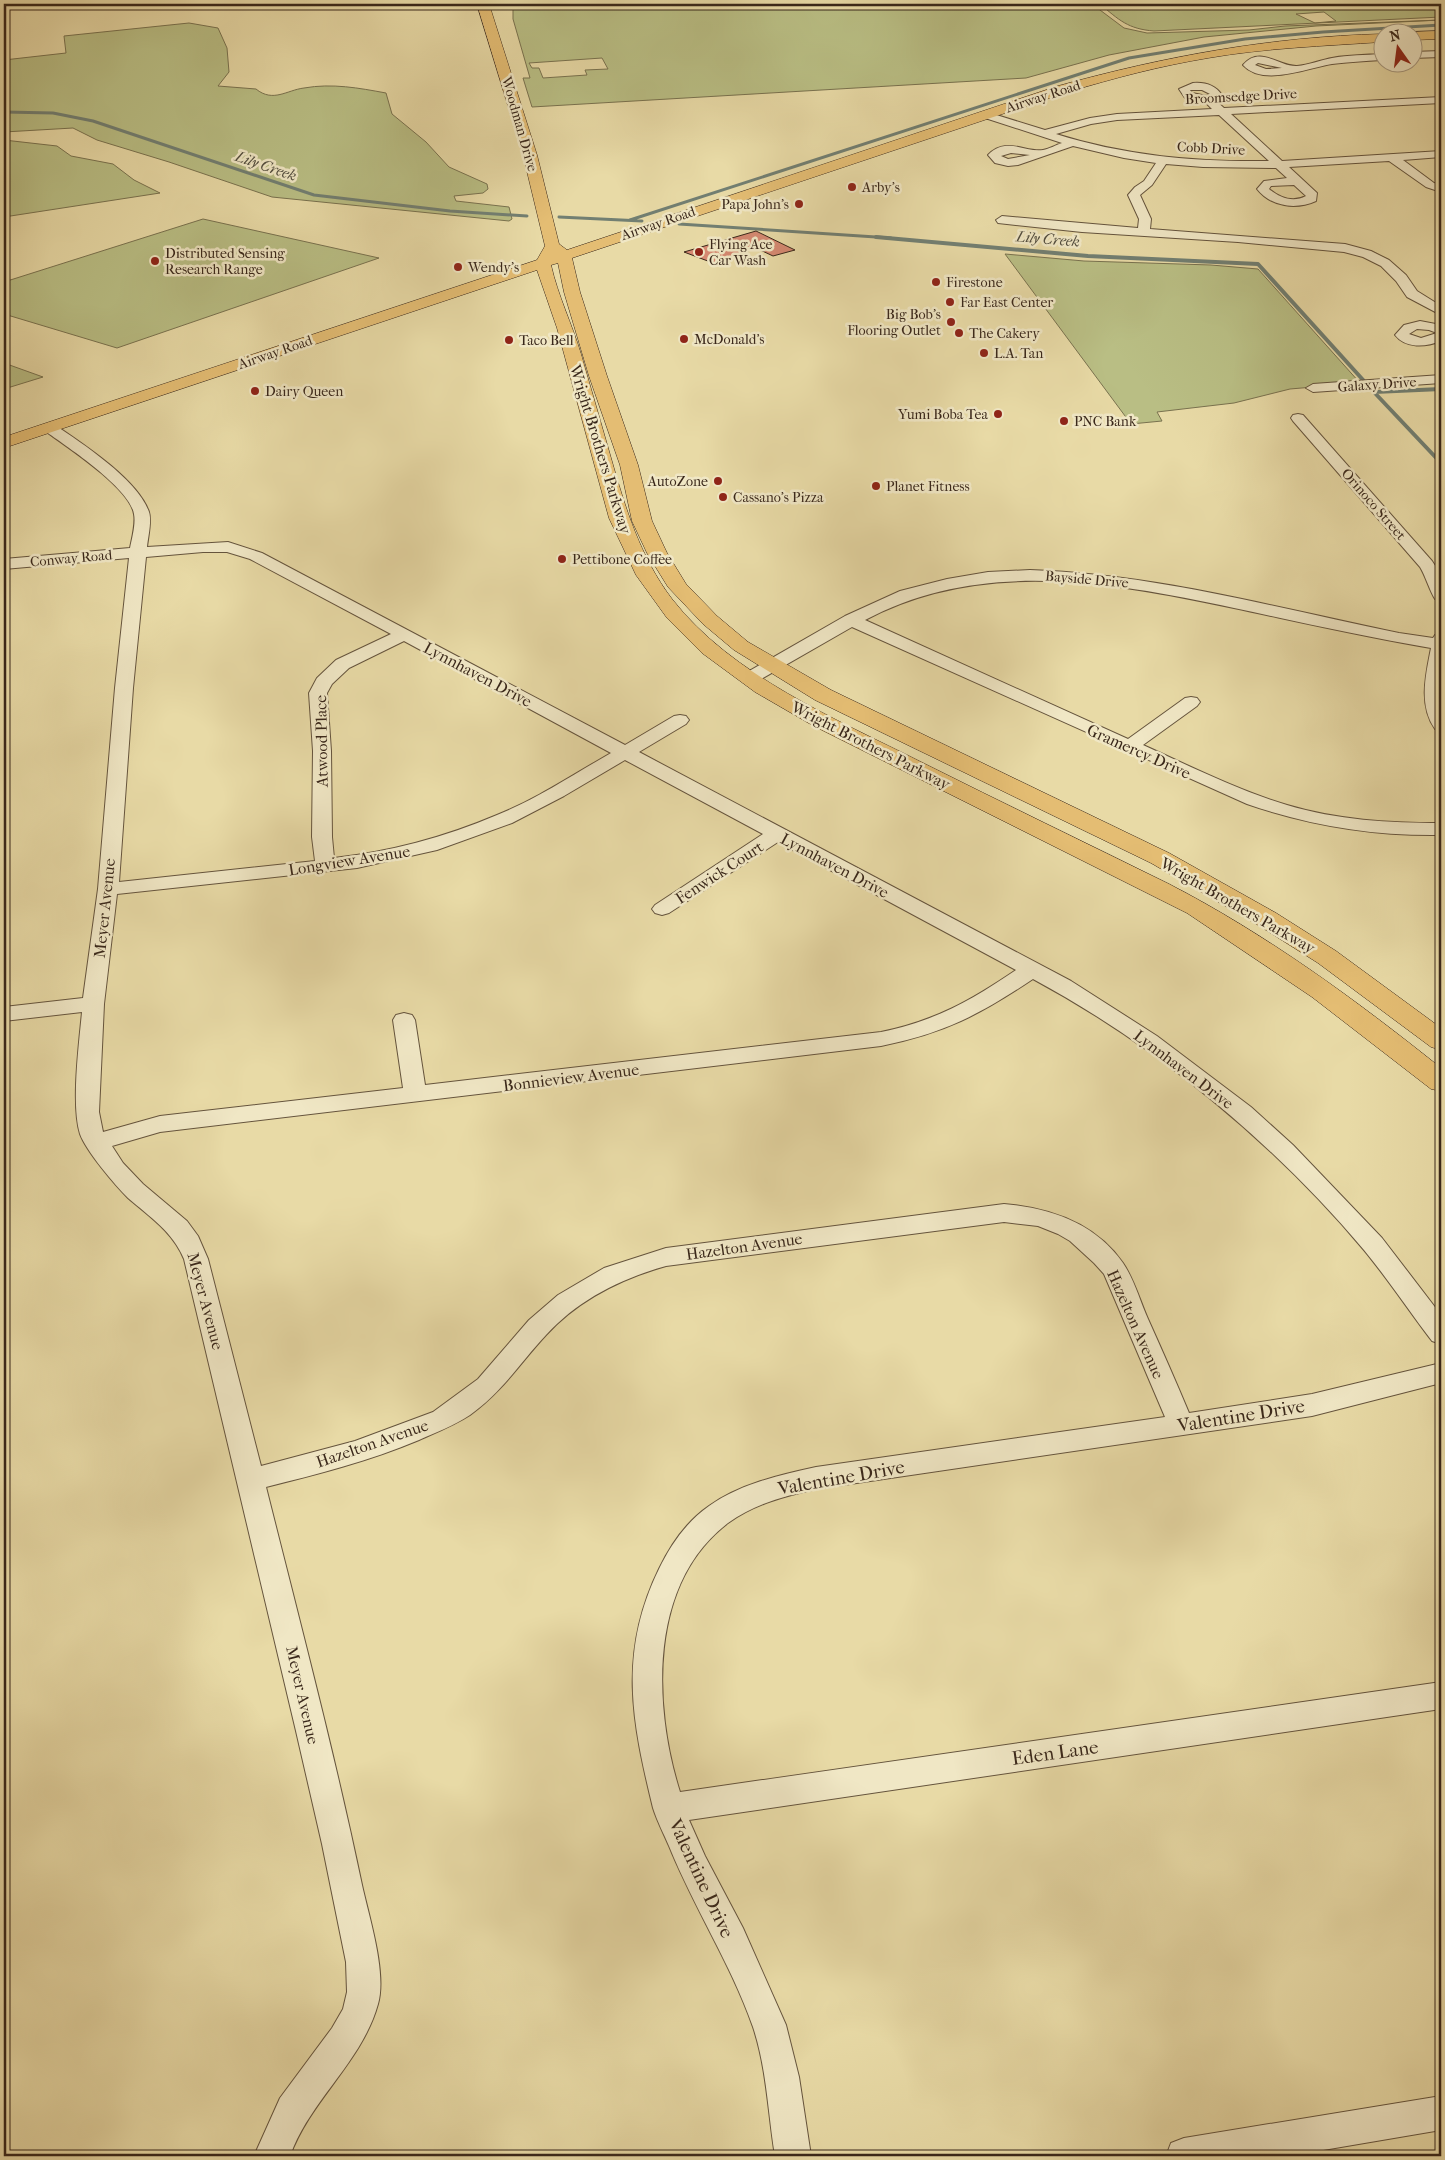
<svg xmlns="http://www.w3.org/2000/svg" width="1445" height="2160" font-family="'IM FELL French Canon',serif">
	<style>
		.green { fill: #b9be84; stroke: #79724f; fill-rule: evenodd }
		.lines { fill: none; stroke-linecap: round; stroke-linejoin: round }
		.stream-far1 { stroke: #727f72; stroke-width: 3 }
		.stream { stroke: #727f72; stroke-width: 4 }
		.building { fill: #d68972; stroke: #39271a }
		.minor-casing { stroke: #65543d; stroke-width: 2 }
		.major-casing { stroke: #39271a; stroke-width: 1 }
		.minor { fill: #f0e7c5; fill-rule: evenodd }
		.major { fill: #e4bd73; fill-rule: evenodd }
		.poi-dot { fill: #8f2418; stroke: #f0e7c5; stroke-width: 2 }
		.labels { text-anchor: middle; stroke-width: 5; stroke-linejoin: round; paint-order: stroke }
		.far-street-label { font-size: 14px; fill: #39271a; stroke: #f0e7c5 }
		.far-poi-label { font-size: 14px; fill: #39271a; stroke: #f0e7c5; text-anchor: start }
		.far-water-label { font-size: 15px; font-style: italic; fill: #514c3e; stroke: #f0e7c5 }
		.street-label { font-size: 16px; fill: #39271a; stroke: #f0e7c5 }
		.near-street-label { font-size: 19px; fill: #39271a; stroke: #f0e7c5 }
	</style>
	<rect width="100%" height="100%" fill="#e8daa6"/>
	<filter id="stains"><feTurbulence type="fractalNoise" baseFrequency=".004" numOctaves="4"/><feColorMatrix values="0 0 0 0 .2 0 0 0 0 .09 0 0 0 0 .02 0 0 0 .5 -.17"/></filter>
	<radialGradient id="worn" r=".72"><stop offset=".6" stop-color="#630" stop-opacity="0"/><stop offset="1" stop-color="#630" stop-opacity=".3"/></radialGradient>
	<!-- green -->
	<path class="green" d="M 513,4 L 1092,4 L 1124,28 L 1147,33 L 1249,30 L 1285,26 L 1441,20 L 1316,26 L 1204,37 L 1109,55 L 1026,78 L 532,107 L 523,78 L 530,78 L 513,19 ZM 602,58 L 608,69 L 585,70 L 587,75 L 543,78 L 539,68 L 532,68 L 529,63 Z
		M 1100,4 L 1441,4 L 1441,17 L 1154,31 C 1128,29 1119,20 1100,4 ZM 1324,12 L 1336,21 L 1315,23 L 1296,14 Z
		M 189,23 L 218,28 L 227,48 L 229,72 L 218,86 L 256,89 C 273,103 287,90 304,88 C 332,83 359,88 386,93 L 392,114 L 426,142 L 449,167 L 487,184 L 488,189 L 483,193 L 454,196 L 456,201 L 509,207 L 512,219 L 509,221 L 272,197 L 169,162 L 97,140 L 73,128 L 4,132 L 4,60 L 66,53 L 64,36 Z
		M 4,140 L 57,146 L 71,156 L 113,164 L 134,180 L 160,193 L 4,217 Z
		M 203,219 L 379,258 L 117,348 L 4,314 L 4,282 Z
		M 1005,254 L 1084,261 L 1211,265 L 1258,269 L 1360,383 L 1290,389 L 1234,403 L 1157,412 L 1162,421 L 1131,424 Z
		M 4,363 L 43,377 L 4,389 Z"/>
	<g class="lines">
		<!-- stream-far1 -->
		<path class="stream-far1" d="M 4,112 L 53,113 L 93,121 L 314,195 L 450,211 L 527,216
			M 559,217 L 642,221
			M 630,220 L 1129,58 L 1245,39 L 1323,32 L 1441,25
			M 679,224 L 891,238"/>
		<!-- stream -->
		<path class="stream" d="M 876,237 L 1088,256 L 1258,264 L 1364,381
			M 1372,390 L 1441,463
			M 1374,392 L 1441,389"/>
	</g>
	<!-- building -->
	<path class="building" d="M 756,231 L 795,250 L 773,256 L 756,248 L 713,263 L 684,252 Z"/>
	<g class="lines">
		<defs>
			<path id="minor" d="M 1441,51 L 1441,57 L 1412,58 L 1412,52 Z
				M 1382,54 L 1382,60 C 1365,61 1348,62 1332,64 C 1307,68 1263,87 1243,65 C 1260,45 1279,67 1297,66 C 1309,65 1320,60 1332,58 C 1348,55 1365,55 1382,54 ZM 1258,63 L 1282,68 L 1266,69 L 1255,65 Z
				M 1193,83 C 1205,82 1215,85 1222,95 L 1215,100 L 1224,108 L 1441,97 L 1441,103 L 1231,114 L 1282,161 L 1441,151 L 1441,157 L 1403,160 L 1434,183 L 1441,185 L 1441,192 L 1426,187 L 1389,161 L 1289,167 L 1317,193 L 1316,201 C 1296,210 1271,207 1257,189 L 1264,181 L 1287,178 L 1276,168 L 1203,167 L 1166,164 L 1152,185 L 1140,195 L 1151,219 L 1150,229 L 1345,244 L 1371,251 L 1389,260 L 1406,275 L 1417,291 L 1441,306 L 1441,315 L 1407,297 L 1396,281 L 1381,266 L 1363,257 L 1344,252 L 1238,242 L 1082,232 L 998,223 L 996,220 L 1002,216 L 1138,228 L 1139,219 L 1128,195 L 1135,187 L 1144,181 L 1156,163 L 1124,158 L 1073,146 L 1018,165 L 1008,166 L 995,163 L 988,155 C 1006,136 1026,153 1043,150 C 1049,149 1056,145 1062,143 L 982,117 L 981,115 L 982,113 L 990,113 L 1045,130 L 1090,118 L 1117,114 L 1212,109 L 1205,102 L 1185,98 L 1179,89 ZM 1190,90 L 1202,90 L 1210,94 L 1207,96 L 1192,93 ZM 1219,115 L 1269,161 C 1196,162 1126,156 1056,134 L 1091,124 L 1117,120 ZM 1011,153 L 1030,155 L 1008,159 L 1001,156 ZM 1294,185 L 1306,196 C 1293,203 1280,198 1269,189 L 1271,186 Z
				M 1420,321 L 1441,325 L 1441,341 C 1426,347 1406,349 1395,335 L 1404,325 ZM 1417,329 L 1429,330 L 1437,333 L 1421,338 L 1409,334 Z
				M 1441,375 L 1441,383 L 1313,392 L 1306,388 L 1313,384 Z
				M 1298,414 L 1303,415 L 1432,561 L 1441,575 L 1441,600 L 1435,599 C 1429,589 1426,577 1420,567 L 1293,421 L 1291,418 L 1293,415 Z
				M 50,424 L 55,425 C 83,444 138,480 149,512 C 152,521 148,537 147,547 L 228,542 L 262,553 L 625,745 L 674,716 L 680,715 L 686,716 L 689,720 L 686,724 L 639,752 L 1071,981 L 1157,1036 L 1251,1107 L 1293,1145 L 1382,1238 L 1441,1315 L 1441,1344 L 1432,1341 C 1409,1311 1388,1279 1364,1250 C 1274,1143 1156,1045 1033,979 C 979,1015 945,1033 881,1046 L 160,1132 L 112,1146 L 123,1163 L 143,1184 L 187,1221 L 198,1236 L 208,1259 L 261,1466 L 355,1441 L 433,1412 L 478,1379 L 529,1320 L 558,1295 L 604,1268 L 666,1248 L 1004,1204 C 1051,1208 1095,1223 1123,1263 C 1134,1279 1140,1301 1148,1319 C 1162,1350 1176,1382 1189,1413 L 1312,1394 L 1441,1363 L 1441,1383 L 1312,1416 L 816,1489 C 785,1496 754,1504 728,1523 C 648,1584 653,1706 680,1792 L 1441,1682 L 1441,1709 L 689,1820 L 705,1856 L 743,1928 L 786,2025 L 799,2077 L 811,2156 L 775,2156 C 768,2114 767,2069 753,2027 C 731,1964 694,1908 669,1846 C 664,1834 657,1821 653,1808 C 632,1722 618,1653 659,1569 C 670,1546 687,1521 709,1506 C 740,1484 779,1475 816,1467 L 1165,1417 L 1104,1274 L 1094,1263 L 1070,1241 L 1058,1234 L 1038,1226 L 1004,1222 L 666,1266 C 620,1279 578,1300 546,1335 C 519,1364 503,1391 470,1415 C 453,1426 437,1432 419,1440 C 369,1461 318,1474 266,1487 C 299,1619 334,1751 362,1885 C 369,1917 387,1973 378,2004 C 362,2062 310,2100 290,2156 L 254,2156 L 280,2098 L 332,2028 L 343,2009 L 347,1992 L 346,1962 L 322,1844 L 296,1731 L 184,1259 C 173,1232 150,1217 128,1198 C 115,1185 86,1151 80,1134 C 71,1105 79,1044 82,1012 L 4,1021 L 4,1007 L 83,998 L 98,889 L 115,688 L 129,558 L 4,569 L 4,559 L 130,548 C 132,538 136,524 134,514 C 130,488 66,446 45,431 L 43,428 L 45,425 ZM 203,552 L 227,552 L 250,559 L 391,634 L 336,660 L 317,678 L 309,693 L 313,751 L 312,837 L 315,861 L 119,882 L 133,688 L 146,557 ZM 404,641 L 611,753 C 574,774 537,799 497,815 C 445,837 390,852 334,858 L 332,837 L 331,751 L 327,693 L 332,684 L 349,668 ZM 625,760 L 763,834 L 655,905 L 652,909 L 655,913 L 662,915 L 669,913 L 778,842 L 1016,970 C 972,1000 935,1021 881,1032 L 425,1085 L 415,1020 L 412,1015 L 404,1013 L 396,1015 L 393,1020 L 403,1088 L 160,1116 L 103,1132 L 99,1112 L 104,1004 L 117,894 L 357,868 L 437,850 L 512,823 L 564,796 Z
				M 1030,570 C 1155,574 1277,608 1399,633 L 1433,638 L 1435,635 L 1441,634 L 1441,730 L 1435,729 C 1418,705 1426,674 1431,648 C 1365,637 1300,622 1234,608 C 1111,582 981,558 865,620 L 1128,739 L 1185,698 L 1191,697 L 1197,698 L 1200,702 L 1197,706 L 1143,745 C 1190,766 1237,790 1287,805 C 1337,820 1389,823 1441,823 L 1441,835 C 1374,836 1311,826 1247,804 L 852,627 L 756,682 L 750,683 L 744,682 L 741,678 L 744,674 L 845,616 L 900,591 L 947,579 L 988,572 Z
				M 1441,2096 L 1441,2130 L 1288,2156 L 1166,2156 L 1171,2143 L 1184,2138 Z"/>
			<path id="major" d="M 477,4 L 489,4 L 537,155 L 559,244 L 567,250 L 1058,86 C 1166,56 1271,37 1382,34 L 1382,42 C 1324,46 1265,48 1208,58 C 1160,66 1114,78 1068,92 L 572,258 L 580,292 L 607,376 L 638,465 L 652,521 L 667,553 L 686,584 L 717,616 L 748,642 L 831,690 L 1169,853 L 1276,913 L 1336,951 L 1441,1028 L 1441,1050 L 1431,1047 L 1318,963 L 1258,925 L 1151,863 L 815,700 L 734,650 L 703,624 L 668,587 L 647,553 L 632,521 L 620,465 L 589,376 L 564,292 L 558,263 L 551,265 C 558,296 572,324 581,354 C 591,389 601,423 611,458 C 625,507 640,557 672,599 C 732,676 836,719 921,762 C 1003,803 1086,843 1169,884 C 1266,934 1356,1000 1441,1068 L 1441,1091 L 1431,1089 L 1312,997 L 1187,913 L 812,725 L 755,692 L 702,653 L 667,618 L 636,575 L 609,518 L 557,328 L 537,270 L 4,448 L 4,437 L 537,260 L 545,246 L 523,155 Z
				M 1441,31 L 1441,39 L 1412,40 L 1412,32 Z"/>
		</defs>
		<!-- minor casing -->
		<use href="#minor" class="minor-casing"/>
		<!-- major casing -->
		<use href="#major" class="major-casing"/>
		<!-- minor -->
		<use href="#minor" class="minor"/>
		<!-- major -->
		<use href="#major" class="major"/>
	</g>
	<!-- markers -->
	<g class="poi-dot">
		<circle cx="852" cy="187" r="5"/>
		<circle cx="799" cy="204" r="5"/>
		<circle cx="699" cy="252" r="5"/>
		<circle cx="155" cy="261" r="5"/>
		<circle cx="458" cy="267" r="5"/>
		<circle cx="936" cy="282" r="5"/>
		<circle cx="950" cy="302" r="5"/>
		<circle cx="951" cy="322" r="5"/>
		<circle cx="959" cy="333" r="5"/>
		<circle cx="684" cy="339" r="5"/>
		<circle cx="509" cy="340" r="5"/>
		<circle cx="984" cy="353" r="5"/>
		<circle cx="255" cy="391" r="5"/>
		<circle cx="998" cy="414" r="5"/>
		<circle cx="1064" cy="421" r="5"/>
		<circle cx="718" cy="481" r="5"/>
		<circle cx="876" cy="486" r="5"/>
		<circle cx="723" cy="497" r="5"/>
		<circle cx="562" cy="559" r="5"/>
	</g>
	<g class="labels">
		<!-- far-street labels -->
		<g class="far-street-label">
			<text transform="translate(1043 96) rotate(-18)" y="5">Airway Road</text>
			<text transform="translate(1241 96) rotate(-3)" y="5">Broomsedge Drive</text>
			<text transform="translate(520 124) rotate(74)" y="5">Woodman Drive</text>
			<text transform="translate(1211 148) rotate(3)" y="5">Cobb Drive</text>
			<text transform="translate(658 223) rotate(-19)" y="5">Airway Road</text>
			<text transform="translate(275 352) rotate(-19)" y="5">Airway Road</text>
			<text transform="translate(1377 384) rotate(-4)" y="5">Galaxy Drive</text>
			<text transform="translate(1374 504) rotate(49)" y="5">Orinoco Street</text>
			<text transform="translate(71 558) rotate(-5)" y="5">Conway Road</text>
			<text transform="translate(1087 579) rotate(5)" y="5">Bayside Drive</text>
		</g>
		<!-- far-poi labels -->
		<g class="far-poi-label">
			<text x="862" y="192">Arby's</text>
			<text x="789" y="209" text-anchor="end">Papa John's</text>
			<text x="709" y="249">Flying Ace<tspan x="709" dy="16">Car Wash</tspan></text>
			<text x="165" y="258">Distributed Sensing<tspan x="165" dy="16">Research Range</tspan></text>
			<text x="468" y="272">Wendy's</text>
			<text x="946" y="287">Firestone</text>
			<text x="960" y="307">Far East Center</text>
			<text x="941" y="319" text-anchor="end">Big Bob's<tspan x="941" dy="16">Flooring Outlet</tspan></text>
			<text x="969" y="338">The Cakery</text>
			<text x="694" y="344">McDonald's</text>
			<text x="519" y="345">Taco Bell</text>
			<text x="994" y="358">L.A. Tan</text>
			<text x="265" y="396">Dairy Queen</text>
			<text x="988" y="419" text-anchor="end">Yumi Boba Tea</text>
			<text x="1074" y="426">PNC Bank</text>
			<text x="708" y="486" text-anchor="end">AutoZone</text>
			<text x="886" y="491">Planet Fitness</text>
			<text x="733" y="502">Cassano's Pizza</text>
			<text x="572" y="564">Pettibone Coffee</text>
		</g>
		<!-- far-water labels -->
		<g class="far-water-label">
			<text transform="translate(266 166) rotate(19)" y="5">Lily Creek</text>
			<text transform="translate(1048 239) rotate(5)" y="5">Lily Creek</text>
		</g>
		<!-- street labels -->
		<g class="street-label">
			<text transform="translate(601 449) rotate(73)" y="6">Wright Brothers Parkway</text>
			<text transform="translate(478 674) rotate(28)" y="6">Lynnhaven Drive</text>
			<text transform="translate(321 741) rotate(-91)" y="6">Atwood Place</text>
			<text transform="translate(871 745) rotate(27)" y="6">Wright Brothers Parkway</text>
			<text transform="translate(1139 751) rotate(24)" y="6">Gramercy Drive</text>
			<text transform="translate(349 860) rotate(-9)" y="6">Longview Avenue</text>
			<text transform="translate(835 865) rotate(28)" y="6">Lynnhaven Drive</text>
			<text transform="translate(719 872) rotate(-33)" y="6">Fenwick Court</text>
			<text transform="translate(1238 905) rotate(30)" y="6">Wright Brothers Parkway</text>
			<text transform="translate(104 908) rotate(-84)" y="6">Meyer Avenue</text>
			<text transform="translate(1184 1069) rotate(37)" y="6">Lynnhaven Drive</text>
			<text transform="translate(571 1077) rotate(-7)" y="6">Bonnieview Avenue</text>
			<text transform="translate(744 1246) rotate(-8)" y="6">Hazelton Avenue</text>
			<text transform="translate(206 1301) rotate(75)" y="6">Meyer Avenue</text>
			<text transform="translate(1136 1324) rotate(66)" y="6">Hazelton Avenue</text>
			<text transform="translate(372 1443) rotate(-19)" y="6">Hazelton Avenue</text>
			<text transform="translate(303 1695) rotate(77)" y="6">Meyer Avenue</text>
		</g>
		<!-- near-street labels -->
		<g class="near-street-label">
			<text transform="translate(1241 1415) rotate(-9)" y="7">Valentine Drive</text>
			<text transform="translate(841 1477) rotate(-10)" y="7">Valentine Drive</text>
			<text transform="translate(1055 1752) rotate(-8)" y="7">Eden Lane</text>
			<text transform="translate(702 1878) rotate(65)" y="7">Valentine Drive</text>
		</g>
	</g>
	<!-- margin -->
	<rect width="1445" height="2160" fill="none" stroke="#e8daa6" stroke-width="20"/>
	<rect x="5" y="5" width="1435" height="2150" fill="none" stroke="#39271a" stroke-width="2.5"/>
	<rect x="10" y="10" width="1425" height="2140" fill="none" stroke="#39271a"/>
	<!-- north arrow -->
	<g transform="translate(1398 48) rotate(346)"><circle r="24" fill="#f0e7c5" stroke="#a79a81"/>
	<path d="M0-4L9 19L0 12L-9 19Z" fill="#8f2418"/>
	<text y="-8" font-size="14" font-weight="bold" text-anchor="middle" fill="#39271a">N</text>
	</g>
	<rect width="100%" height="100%" filter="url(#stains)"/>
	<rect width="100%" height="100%" fill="url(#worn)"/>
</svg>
